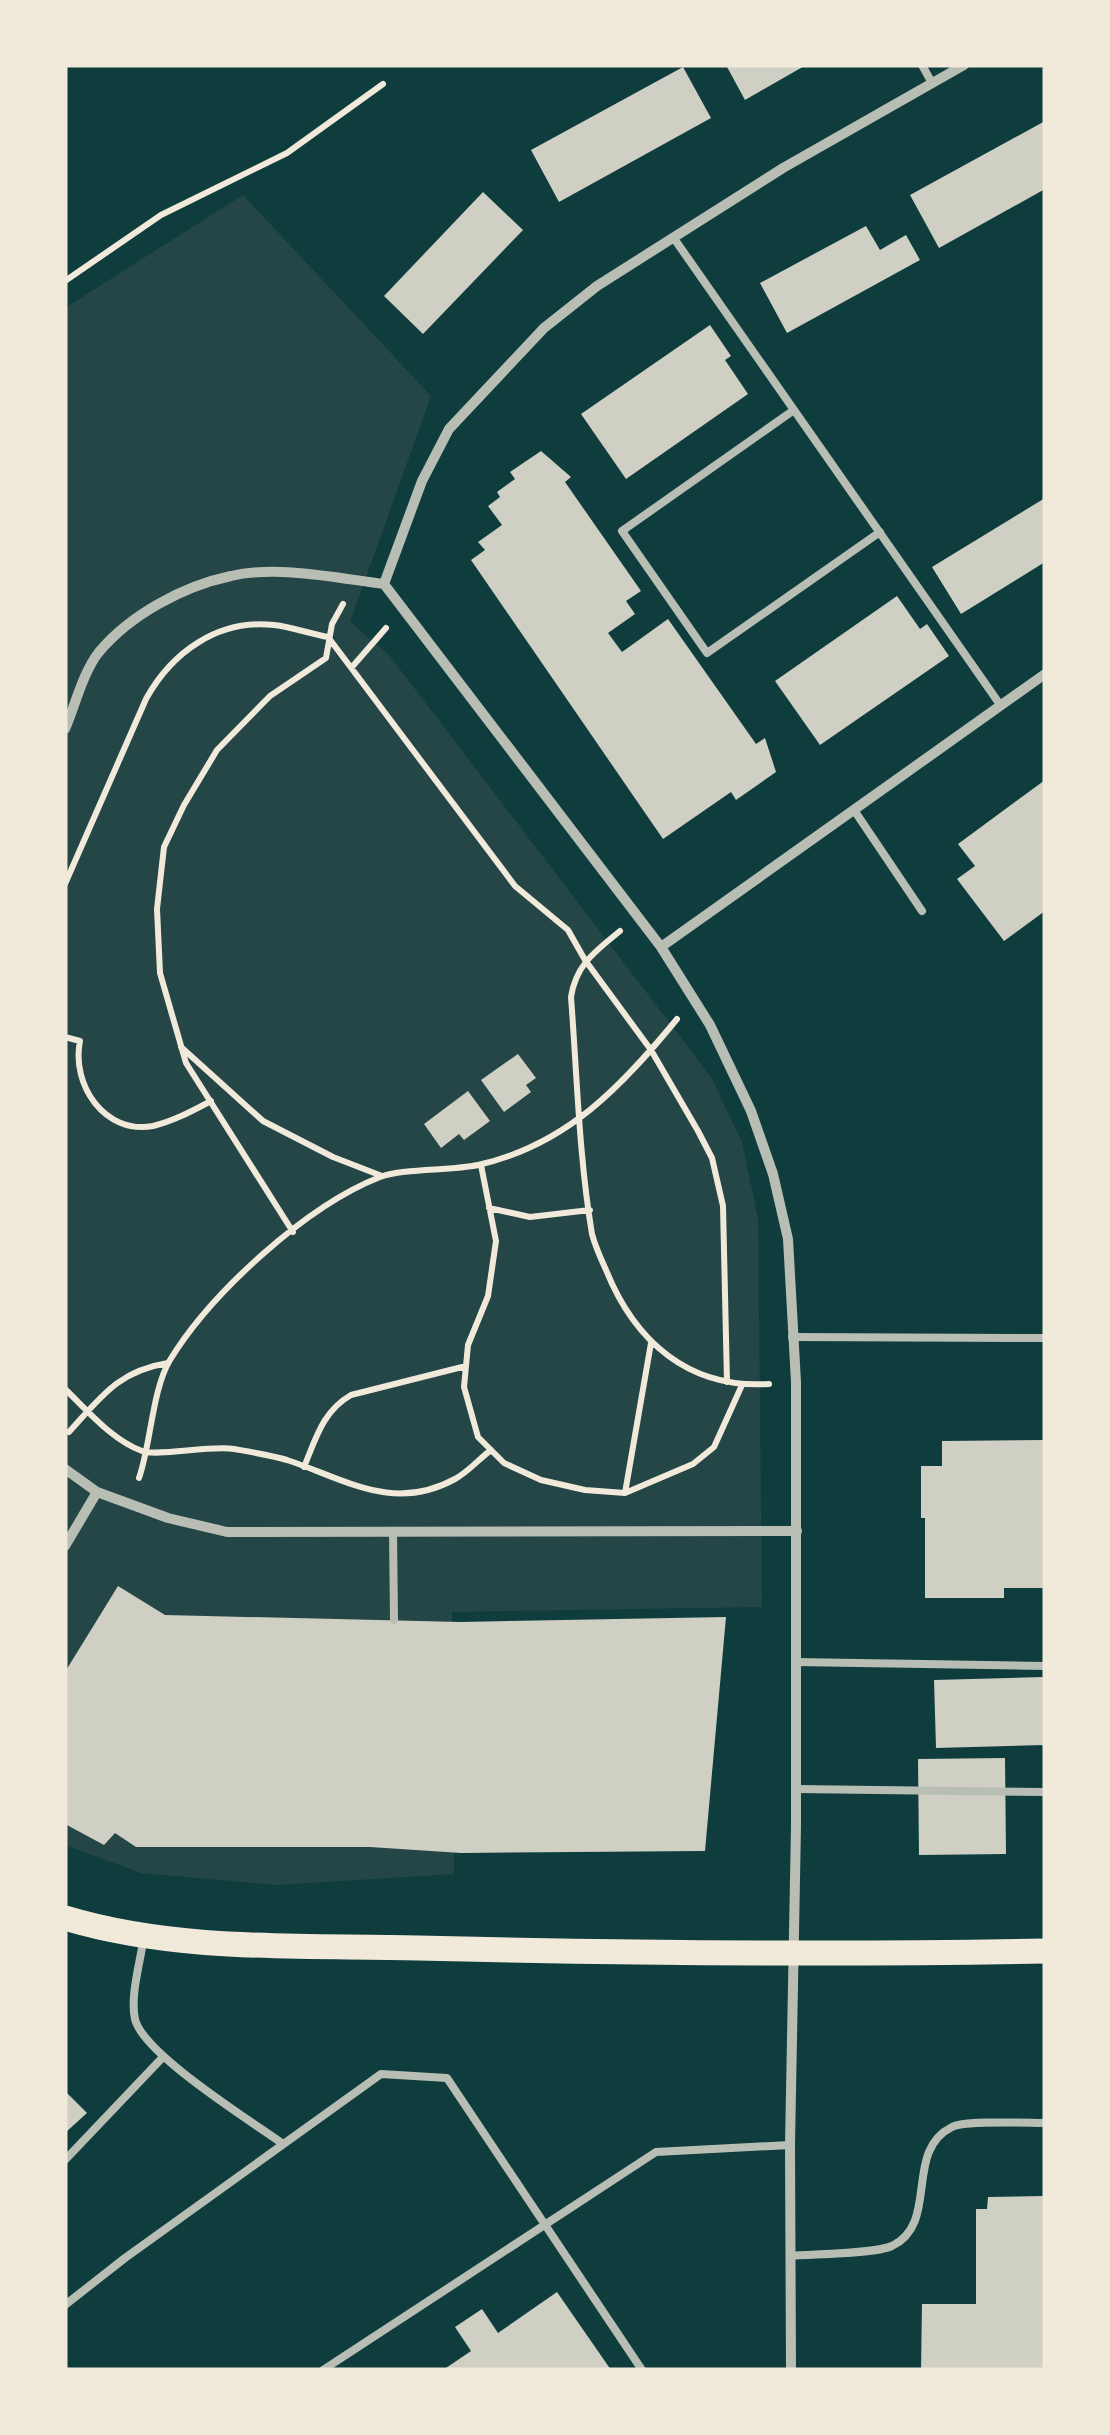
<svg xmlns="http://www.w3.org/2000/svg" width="1110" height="2435" font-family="'Space Grotesk',sans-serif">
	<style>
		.green { fill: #244646 }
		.building { fill: #cfcfc3 }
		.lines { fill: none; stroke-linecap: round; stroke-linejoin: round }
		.path { stroke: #f1e9da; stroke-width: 6 }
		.service { stroke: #b8beb3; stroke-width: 8 }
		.minor { stroke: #b8beb3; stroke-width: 10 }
		.primary { stroke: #f1e9da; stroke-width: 25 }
	</style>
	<rect width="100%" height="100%" fill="#0f3d3e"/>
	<!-- green -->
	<path class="green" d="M 243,195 L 431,396 L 350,622 L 389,655 L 711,1077 L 742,1142 L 758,1218 L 762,1607 L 452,1612 L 454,1874 L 277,1885 L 141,1873 L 65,1845 L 65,308 Z"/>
	<!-- building -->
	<path class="building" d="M 726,65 L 806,65 L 745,100 Z
		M 683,67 L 711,118 L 559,202 L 531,150 Z
		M 1045,121 L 1045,189 L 939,248 L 910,195 Z
		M 483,192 L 523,230 L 423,334 L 384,296 Z
		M 866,226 L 880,250 L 906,235 L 920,260 L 787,333 L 760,283 Z
		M 710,325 L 731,356 L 725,360 L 748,394 L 626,479 L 581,414 Z
		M 541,451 L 571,477 L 565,482 L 641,591 L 626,601 L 635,614 L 608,633 L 622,652 L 668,619 L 756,744 L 765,738 L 776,772 L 736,800 L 731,792 L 663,839 L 471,560 L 485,550 L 478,542 L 502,525 L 488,506 L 500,497 L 497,492 L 515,479 L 510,472 Z
		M 1045,498 L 1045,562 L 961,614 L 932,567 Z
		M 897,596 L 920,629 L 927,624 L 949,656 L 820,745 L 775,681 Z
		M 1045,780 L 1045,911 L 1004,941 L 957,879 L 975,866 L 958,844 Z
		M 518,1054 L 536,1078 L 526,1085 L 531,1092 L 504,1112 L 481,1080 Z
		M 468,1091 L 490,1121 L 464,1140 L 459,1134 L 441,1148 L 424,1124 Z
		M 1045,1440 L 1045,1588 L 1004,1588 L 1004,1598 L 925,1598 L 925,1518 L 921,1518 L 921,1466 L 942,1466 L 942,1441 Z
		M 118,1586 L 165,1615 L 460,1622 L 726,1617 L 705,1851 L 461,1853 L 370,1847 L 136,1847 L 115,1833 L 104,1845 L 65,1824 L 65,1672 Z
		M 1043,1677 L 1045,1745 L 936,1748 L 934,1680 Z
		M 1005,1758 L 1006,1854 L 919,1855 L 918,1759 Z
		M 65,2091 L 87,2113 L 65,2133 Z
		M 1045,2196 L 1045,2370 L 921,2370 L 922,2304 L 976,2304 L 976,2209 L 987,2209 L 988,2197 Z
		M 557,2292 L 611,2370 L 443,2370 L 471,2351 L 455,2327 L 482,2309 L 498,2333 Z"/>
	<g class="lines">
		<!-- path -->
		<path class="path" d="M 65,281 L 161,215 L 287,153 L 383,84
			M 352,667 L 386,628
			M 65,884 L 146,699 C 172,652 218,619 274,625 C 292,627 311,634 328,637 L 515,886 L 568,930 L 585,960 L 651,1050 L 698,1131 L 712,1158 L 723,1206 L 727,1382
			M 620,931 C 596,951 576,964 571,997 C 577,1075 579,1157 592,1234 C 595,1246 601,1259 606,1270 C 635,1342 689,1389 769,1384
			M 65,1037 L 80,1041 C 71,1085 105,1135 153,1126 C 174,1121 192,1111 211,1101
			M 181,1047 L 263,1121 L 333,1157 L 382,1176
			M 481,1165 L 496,1241 L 488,1296 L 468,1345 L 464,1387 L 478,1437 L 504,1463 L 541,1480 L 585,1490 L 625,1493 L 693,1464 L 714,1447 L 742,1385
			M 489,1208 L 530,1217 L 590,1210
			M 293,1232 L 186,1063 L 160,973 L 157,909 L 164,847 L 184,805 L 217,750 L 270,696 L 326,658 L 332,624 L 343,604
			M 65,1389 C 88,1411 112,1440 142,1451 C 157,1457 210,1445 234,1449 C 251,1452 270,1455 287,1460 C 345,1479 393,1513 455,1479 C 468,1472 479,1459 491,1450
			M 69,1432 C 101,1397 118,1371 168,1363
			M 304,1467 C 316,1438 323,1411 351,1395 L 466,1366
			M 139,1478 C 151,1444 152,1390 170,1360 C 211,1293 306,1206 380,1177 C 404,1168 450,1171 478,1165 C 567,1145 622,1086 677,1019
			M 625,1493 L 651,1343"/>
		<!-- service -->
		<path class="service" d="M 922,65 L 932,83
			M 673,237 L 1001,706
			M 794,410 L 622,531 L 707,653 L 880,532
			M 854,810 L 922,911
			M 792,1337 L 1045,1338
			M 393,1532 L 394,1620
			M 795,1662 L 1045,1666
			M 796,1789 L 1045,1792
			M 143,1941 C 140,1964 130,1996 135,2019 C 143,2054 251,2121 283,2144
			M 65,2160 L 163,2057
			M 791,2256 C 813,2254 874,2254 892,2246 C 940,2223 903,2151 952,2127 C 965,2120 1027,2123 1045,2123
			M 65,2305 L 125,2258 L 381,2074 L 447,2078 L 642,2370
			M 323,2370 L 656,2152 L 790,2145"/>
		<!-- minor -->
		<path class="minor" d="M 384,584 L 661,947 L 710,1025 L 751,1111 L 773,1174 L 788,1239 L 796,1382 L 796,1826 L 790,2145 L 791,2370
			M 384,584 L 422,481 L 449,429 L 544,328 L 597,286 L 783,168 L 964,65
			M 65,729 C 75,706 83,672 99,652 C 130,615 183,586 231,576 C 277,565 337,578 384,584
			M 661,947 L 1045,674
			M 65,1469 L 97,1492 L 168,1518 L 227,1532 L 797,1531
			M 65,1546 L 97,1492"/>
		<!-- primary -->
		<path class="primary" d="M 65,1918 C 178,1952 301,1945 418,1948 C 627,1953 836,1955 1045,1951"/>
	</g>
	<!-- border -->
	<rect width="1110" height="2435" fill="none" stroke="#f1e9da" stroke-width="135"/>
</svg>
